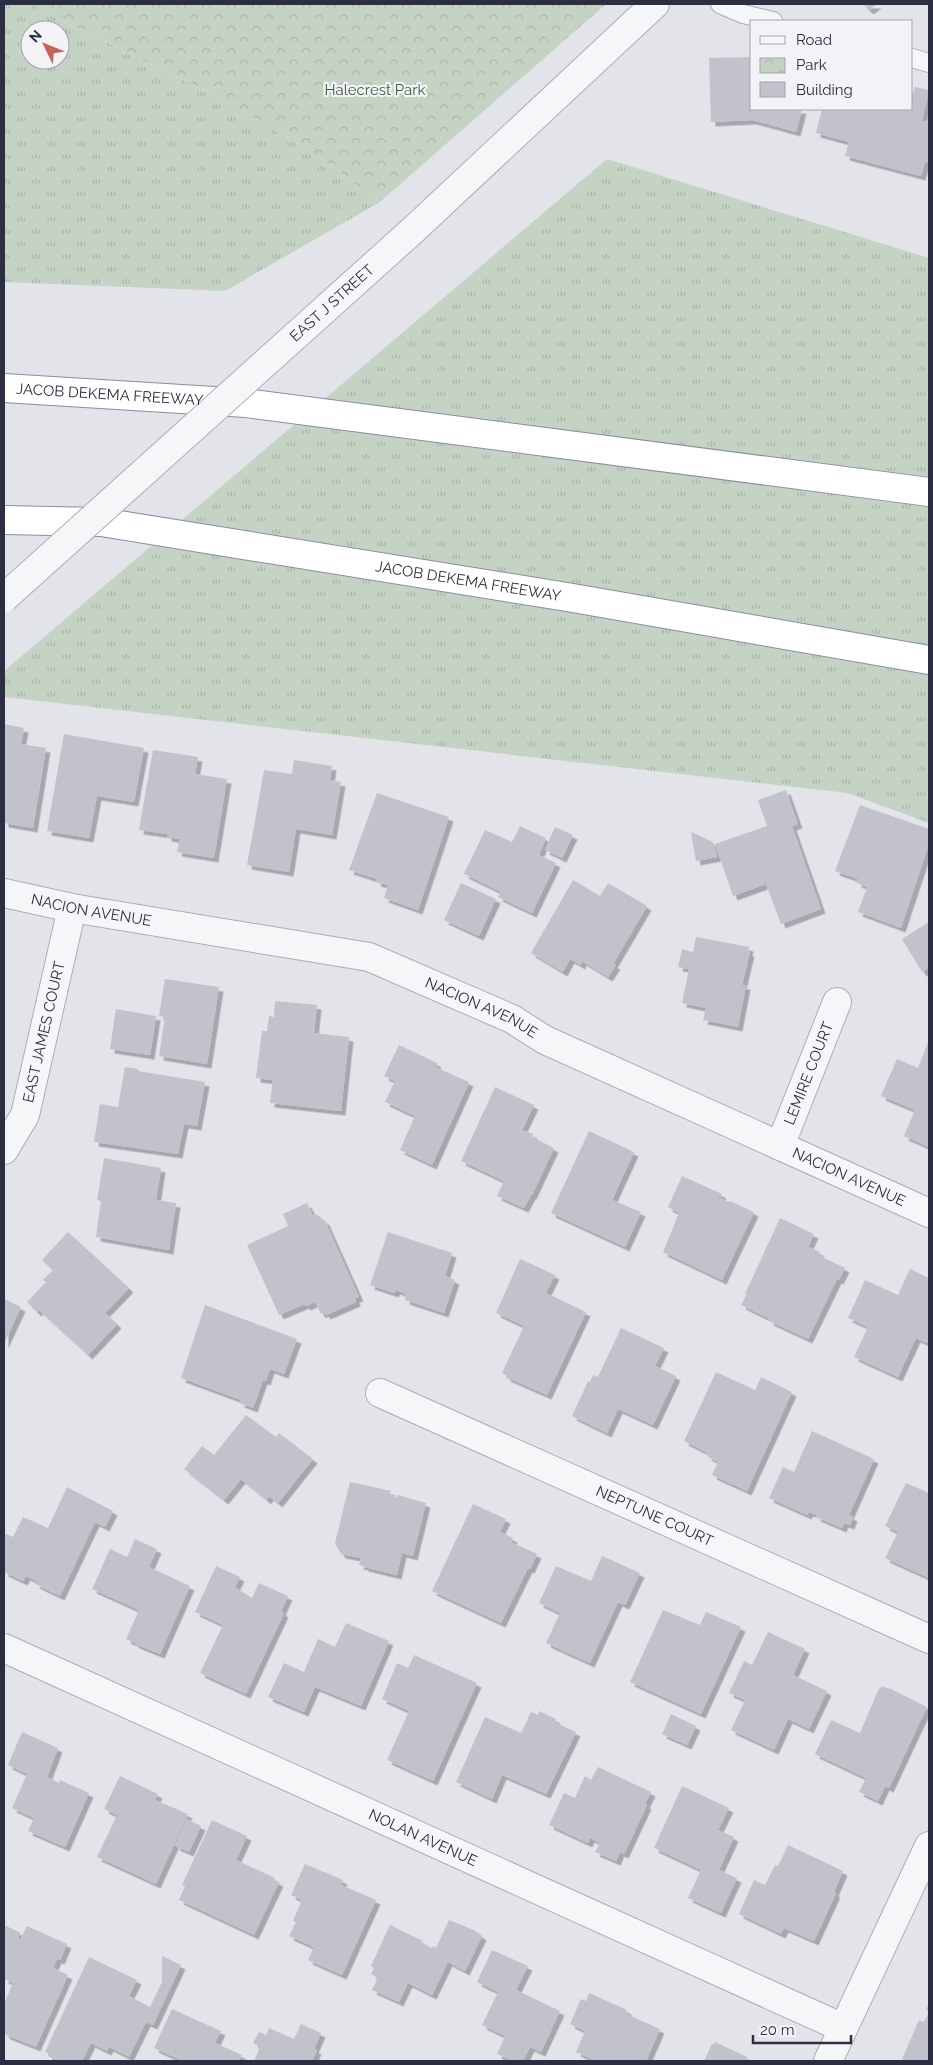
<svg xmlns="http://www.w3.org/2000/svg" width="933" height="2065" font-family="Raleway,sans-serif">
	<style>
		.grass { fill: url(#grass-tufts); fill-rule: evenodd }
		.park { fill: url(#park-crowns) }
		.building { fill: #c1c2cc; filter: url(#shadow) }
		.lines { fill: none; stroke-linecap: round; stroke-linejoin: round }
		.service-casing { stroke: #acadb7; stroke-width: 20 }
		.minor-casing { stroke: #acadb7; stroke-width: 30 }
		.tertiary-casing { stroke: #acadb7; stroke-width: 30 }
		.motorway-casing { stroke: #8c8d9f; stroke-width: 30 }
		.service { stroke: #f5f6f8; stroke-width: 18 }
		.minor { stroke: #f5f6f8; stroke-width: 28 }
		.tertiary { stroke: #f5f6f8; stroke-width: 28 }
		.motorway { stroke: #fff; stroke-width: 28 }
		.tertiary-bridge-casing { stroke: #acadb7; stroke-width: 30; stroke-linecap: butt }
		.tertiary-bridge { stroke: #f5f6f8; stroke-width: 28 }
		.labels { text-anchor: middle; stroke-width: 4.5; stroke-linejoin: round; paint-order: stroke }
		.park-label { font-size: 15px; fill: #3b5b3e; stroke: #f3f3f7 }
		.street-label { font-size: 15px; fill: #2c2e41; stroke: #f3f3f7 }
	</style>
	<defs>
		<pattern id="grass-tufts" width="24" height="20" patternUnits="userSpaceOnUse" patternTransform="scale(1.25)"><rect width="24" height="20" fill="#c5d3c5"/><path d="M3 7l-1-3M5 7V3M7 7l1-3M15 17l-1-3M17 17v-4M19 17l1-3" fill="none" stroke="#a9b5aa"/></pattern>
		<pattern id="park-crowns" width="20" height="18" patternUnits="userSpaceOnUse" patternTransform="scale(1.25)"><rect width="20" height="18" fill="#c5d3c5"/><path d="M2 6a3 3 0 1 1 6 0M12 15a3 3 0 1 1 6 0" fill="none" stroke="#a9b5aa"/></pattern>
		<filter id="shadow"><feDropShadow dx="4.5" dy="4.5" stdDeviation="0" flood-color="#0004"/></filter>
	</defs>
	<rect width="100%" height="100%" fill="#e3e4ea"/>
	<!-- grass -->
	<path class="grass" d="M 4,4 L 29,4 L 227,102 L 321,158 L 380,202 L 225,291 L 4,282 ZM 30,30 L 60,30 L 60,60 L 30,60 Z
		M 607,159 L 929,258 L 929,823 L 847,793 L 4,697 L 4,671 Z"/>
	<!-- park -->
	<path class="park" d="M 29,4 L 606,4 L 380,202 L 321,158 L 227,102 Z"/>
	<!-- building -->
	<path class="building" d="M 863,4 L 877,4 L 869,10 Z
		M 752,57 L 752,109 L 802,109 L 796,132 L 752,120 L 711,122 L 709,58 Z
		M 915,87 L 929,90 L 922,121 L 929,122 L 929,163 L 925,162 L 921,176 L 845,156 L 849,142 L 816,133 L 822,109 L 912,109 L 912,93 L 913,93 Z
		M 4,724 L 24,728 L 21,744 L 46,748 L 33,828 L 4,823 Z
		M 64,734 L 144,748 L 134,802 L 97,796 L 89,838 L 47,831 Z
		M 153,750 L 198,757 L 195,774 L 227,779 L 214,858 L 177,852 L 180,839 L 167,837 L 167,834 L 139,830 Z
		M 294,760 L 332,766 L 330,780 L 341,782 L 332,835 L 296,829 L 289,872 L 247,865 L 264,770 L 292,774 Z
		M 786,790 L 798,824 L 792,826 L 821,909 L 781,924 L 766,884 L 733,896 L 715,844 L 767,826 L 758,800 Z
		M 377,793 L 449,817 L 418,910 L 384,898 L 388,885 L 376,882 L 377,879 L 349,870 Z
		M 860,805 L 929,829 L 929,844 L 901,928 L 858,912 L 867,887 L 857,883 L 858,879 L 835,871 Z
		M 520,826 L 546,838 L 539,855 L 556,863 L 532,913 L 498,897 L 501,892 L 464,874 L 485,830 L 512,842 Z
		M 555,827 L 573,835 L 562,858 L 545,850 Z
		M 691,832 L 713,842 L 717,857 L 696,861 Z
		M 573,880 L 600,896 L 608,883 L 647,906 L 613,964 L 616,965 L 608,977 L 582,961 L 581,965 L 570,959 L 563,972 L 531,953 Z
		M 461,883 L 496,899 L 479,936 L 444,920 Z
		M 929,922 L 929,967 L 922,972 L 902,939 Z
		M 696,937 L 749,947 L 748,952 L 750,952 L 742,985 L 746,985 L 738,1027 L 703,1020 L 706,1008 L 682,1003 L 689,969 L 678,967 L 682,949 L 693,952 Z
		M 165,979 L 219,987 L 207,1064 L 159,1056 L 165,1017 L 159,1016 Z
		M 275,1001 L 317,1005 L 314,1033 L 349,1037 L 341,1111 L 270,1103 L 273,1080 L 256,1078 L 262,1031 L 267,1031 L 269,1016 L 274,1017 Z
		M 116,1009 L 156,1016 L 150,1055 L 110,1049 Z
		M 929,1040 L 929,1147 L 904,1136 L 915,1110 L 881,1096 L 897,1059 L 918,1068 Z
		M 399,1045 L 437,1063 L 435,1067 L 469,1082 L 432,1165 L 400,1150 L 415,1116 L 385,1102 L 395,1081 L 384,1076 Z
		M 125,1067 L 138,1069 L 138,1071 L 205,1082 L 197,1126 L 184,1124 L 178,1154 L 94,1142 L 100,1104 L 118,1107 Z
		M 495,1087 L 534,1105 L 522,1130 L 533,1134 L 532,1137 L 554,1148 L 532,1195 L 531,1195 L 524,1208 L 497,1196 L 504,1181 L 461,1161 Z
		M 589,1131 L 634,1152 L 612,1200 L 641,1212 L 625,1247 L 551,1213 Z
		M 104,1158 L 161,1168 L 156,1200 L 176,1203 L 169,1250 L 96,1237 L 101,1201 L 97,1200 Z
		M 682,1176 L 722,1194 L 720,1198 L 729,1202 L 730,1201 L 754,1212 L 722,1280 L 663,1252 L 679,1213 L 668,1207 Z
		M 307,1203 L 313,1216 L 316,1214 L 325,1221 L 359,1297 L 355,1298 L 356,1302 L 326,1315 L 324,1312 L 321,1314 L 315,1302 L 306,1306 L 305,1304 L 279,1315 L 247,1245 L 288,1226 L 283,1214 Z
		M 780,1218 L 814,1234 L 808,1247 L 820,1252 L 818,1255 L 845,1268 L 839,1280 L 837,1279 L 808,1339 L 769,1321 L 770,1319 L 741,1305 L 747,1294 L 745,1294 Z
		M 68,1232 L 129,1288 L 105,1313 L 117,1324 L 88,1355 L 39,1310 L 37,1312 L 27,1302 L 46,1282 L 43,1280 L 53,1270 L 42,1260 Z
		M 388,1232 L 452,1253 L 445,1276 L 455,1280 L 444,1313 L 405,1300 L 406,1294 L 396,1290 L 394,1293 L 370,1285 Z
		M 520,1259 L 555,1275 L 546,1293 L 586,1312 L 547,1395 L 506,1377 L 507,1376 L 502,1373 L 524,1326 L 496,1313 Z
		M 910,1269 L 929,1278 L 929,1338 L 927,1343 L 916,1338 L 898,1377 L 854,1357 L 868,1327 L 848,1318 L 865,1280 L 898,1295 Z
		M 4,1299 L 21,1307 L 4,1344 Z
		M 205,1305 L 297,1339 L 284,1374 L 270,1369 L 266,1381 L 263,1380 L 253,1408 L 240,1403 L 241,1400 L 181,1378 Z
		M 621,1328 L 664,1348 L 655,1366 L 676,1376 L 653,1425 L 618,1409 L 607,1433 L 572,1416 L 588,1381 L 590,1382 L 593,1375 L 598,1377 Z
		M 716,1372 L 755,1390 L 761,1377 L 792,1392 L 747,1491 L 712,1475 L 718,1462 L 707,1456 L 708,1453 L 684,1441 Z
		M 246,1415 L 276,1437 L 279,1433 L 313,1459 L 278,1503 L 269,1496 L 267,1500 L 241,1479 L 224,1500 L 184,1469 L 202,1446 L 214,1455 Z
		M 812,1431 L 874,1459 L 849,1515 L 853,1517 L 850,1525 L 844,1523 L 842,1528 L 816,1517 L 817,1515 L 809,1512 L 807,1515 L 769,1498 L 783,1467 L 794,1472 Z
		M 350,1482 L 391,1491 L 389,1495 L 397,1497 L 398,1495 L 426,1503 L 413,1556 L 402,1553 L 397,1575 L 364,1567 L 364,1566 L 359,1565 L 361,1558 L 341,1554 L 335,1543 Z
		M 906,1483 L 929,1493 L 929,1578 L 885,1558 L 898,1532 L 885,1526 Z
		M 67,1487 L 113,1511 L 105,1527 L 95,1522 L 60,1596 L 35,1584 L 37,1581 L 26,1576 L 23,1581 L 4,1572 L 4,1533 L 13,1537 L 23,1517 L 48,1528 Z
		M 473,1504 L 506,1519 L 500,1532 L 513,1538 L 511,1542 L 537,1554 L 530,1569 L 528,1568 L 501,1623 L 432,1591 Z
		M 135,1539 L 157,1549 L 149,1567 L 190,1586 L 160,1654 L 135,1644 L 135,1643 L 126,1639 L 139,1610 L 92,1589 L 110,1549 L 127,1557 Z
		M 602,1556 L 640,1573 L 625,1605 L 618,1602 L 590,1663 L 546,1643 L 560,1613 L 539,1603 L 556,1566 L 591,1581 Z
		M 216,1566 L 240,1577 L 235,1587 L 252,1598 L 259,1583 L 288,1596 L 281,1611 L 284,1613 L 246,1694 L 200,1673 L 223,1625 L 195,1612 Z
		M 663,1610 L 700,1625 L 706,1612 L 741,1627 L 701,1714 L 630,1682 Z
		M 346,1623 L 389,1641 L 361,1706 L 315,1687 L 304,1712 L 268,1697 L 284,1663 L 304,1672 L 318,1639 L 335,1647 Z
		M 768,1632 L 805,1649 L 793,1675 L 827,1691 L 809,1729 L 788,1719 L 774,1750 L 731,1730 L 745,1700 L 729,1693 L 744,1661 L 752,1665 Z
		M 414,1655 L 477,1683 L 433,1781 L 387,1760 L 409,1711 L 382,1699 L 397,1663 L 408,1668 Z
		M 882,1686 L 889,1689 L 889,1688 L 927,1707 L 889,1788 L 885,1786 L 878,1801 L 859,1792 L 866,1778 L 815,1754 L 831,1720 L 860,1733 L 879,1688 L 880,1689 Z
		M 539,1711 L 556,1719 L 554,1722 L 576,1732 L 546,1794 L 502,1775 L 492,1799 L 456,1782 L 485,1717 L 521,1733 L 531,1712 L 538,1715 Z
		M 671,1714 L 696,1726 L 687,1745 L 662,1734 Z
		M 22,1732 L 58,1748 L 47,1777 L 59,1783 L 60,1780 L 89,1793 L 65,1847 L 28,1831 L 34,1818 L 12,1808 L 27,1774 L 8,1765 Z
		M 598,1767 L 651,1792 L 645,1804 L 647,1805 L 624,1854 L 620,1852 L 616,1861 L 595,1852 L 600,1843 L 590,1838 L 588,1843 L 549,1825 L 564,1793 L 575,1798 L 585,1776 L 591,1780 Z
		M 120,1776 L 158,1794 L 155,1800 L 188,1814 L 156,1884 L 97,1857 L 117,1815 L 104,1809 Z
		M 682,1786 L 729,1808 L 718,1830 L 734,1837 L 719,1870 L 737,1878 L 721,1913 L 688,1898 L 701,1870 L 654,1848 Z
		M 187,1819 L 201,1826 L 189,1852 L 175,1846 Z
		M 212,1820 L 247,1836 L 236,1860 L 275,1878 L 274,1880 L 279,1882 L 254,1935 L 179,1900 L 185,1886 L 182,1885 Z
		M 788,1845 L 843,1871 L 834,1892 L 836,1893 L 814,1941 L 784,1928 L 781,1934 L 739,1914 L 754,1880 L 765,1885 L 775,1865 L 778,1866 Z
		M 305,1864 L 343,1880 L 341,1885 L 376,1900 L 342,1975 L 308,1960 L 314,1947 L 289,1936 L 296,1922 L 293,1921 L 302,1900 L 291,1895 Z
		M 449,1920 L 474,1930 L 482,1936 L 465,1971 L 448,1962 L 432,1995 L 408,1983 L 399,2002 L 372,1990 L 378,1978 L 371,1974 L 374,1968 L 371,1966 L 390,1925 L 423,1941 L 421,1943 L 432,1948 L 433,1946 L 436,1948 Z
		M 4,1925 L 21,1933 L 18,1938 L 20,1940 L 27,1926 L 67,1944 L 60,1960 L 57,1959 L 53,1968 L 68,1975 L 36,2047 L 6,2035 L 4,2032 L 4,2004 L 13,1983 L 4,1979 Z
		M 492,1950 L 528,1966 L 516,1990 L 560,2011 L 541,2052 L 530,2047 L 523,2061 L 513,2061 L 497,2054 L 505,2036 L 482,2025 L 498,1992 L 477,1982 Z
		M 162,1956 L 181,1965 L 153,2025 L 146,2022 L 129,2057 L 109,2047 L 107,2051 L 91,2043 L 82,2061 L 60,2061 L 48,2056 L 48,2053 L 45,2052 L 89,1957 L 137,1980 L 129,1996 L 150,2007 L 162,1982 Z
		M 589,1993 L 627,2010 L 626,2014 L 660,2029 L 646,2061 L 596,2061 L 576,2052 L 585,2031 L 570,2024 L 581,1999 L 586,2001 Z
		M 929,2003 L 929,2061 L 908,2061 L 902,2059 L 919,2020 L 924,2022 L 929,2011 L 926,2010 Z
		M 172,2009 L 221,2031 L 215,2043 L 242,2055 L 239,2061 L 183,2061 L 154,2048 Z
		M 301,2024 L 321,2033 L 314,2049 L 317,2050 L 312,2061 L 254,2061 L 260,2047 L 253,2043 L 259,2032 L 266,2035 L 269,2028 L 294,2039 Z
		M 715,2042 L 747,2057 L 746,2058 L 752,2061 L 704,2061 L 712,2044 L 713,2045 Z"/>
	<g class="lines">
		<defs>
			<path id="service" d="M 720,4 L 743,14 L 773,21
				M 912,58 L 929,63"/>
			<g id="minor">
				<path id="s1" d="M 780,1146 L 837,1002"/>
				<path id="s2" d="M 4,1150 L 25,1115 L 72,908"/>
				<path id="s3" d="M 380,1393 L 929,1639"/>
				<path id="s4" d="M 4,1648 L 843,2028"/>
				<path d="M 828,2061 L 929,1846"/>
			</g>
			<g id="tertiary">
				<path d="M 412,231 L 655,4"/>
				<path id="s5" d="M 4,893 L 72,908 L 369,957 L 512,1019 L 545,1040 L 929,1213"/>
			</g>
			<g id="motorway">
				<path id="s6" d="M 4,388 L 246,403 L 929,492"/>
				<path id="s7" d="M 4,520 L 101,522 L 567,597 L 929,660"/>
			</g>
		</defs>
		<!-- service casing -->
		<use href="#service" class="service-casing"/>
		<!-- minor casing -->
		<use href="#minor" class="minor-casing"/>
		<!-- tertiary casing -->
		<use href="#tertiary" class="tertiary-casing"/>
		<!-- motorway casing -->
		<use href="#motorway" class="motorway-casing"/>
		<!-- service -->
		<use href="#service" class="service"/>
		<!-- minor -->
		<use href="#minor" class="minor"/>
		<!-- tertiary -->
		<use href="#tertiary" class="tertiary"/>
		<!-- motorway -->
		<use href="#motorway" class="motorway"/>
		<defs>
			<g id="tertiary-bridge">
				<path id="s8" d="M 4,598 L 412,231"/>
			</g>
		</defs>
		<!-- tertiary-bridge casing -->
		<use href="#tertiary-bridge" class="tertiary-bridge-casing"/>
		<!-- tertiary-bridge -->
		<use href="#tertiary-bridge" class="tertiary-bridge"/>
	</g>
	<g class="labels">
		<!-- park labels -->
		<g class="park-label">
			<text x="375" y="95">Halecrest Park</text>
		</g>
		<!-- street labels -->
		<g class="street-label">
			<text dy="5" stroke="none"><textPath href="#s8" startOffset="441">EAST J STREET</textPath></text>
			<text dy="5" stroke="none"><textPath href="#s6" startOffset="106">JACOB DEKEMA FREEWAY</textPath></text>
			<text dy="5" stroke="none"><textPath href="#s7" startOffset="469">JACOB DEKEMA FREEWAY</textPath></text>
			<text dy="5" stroke="none"><textPath href="#s5" startOffset="89">NACION AVENUE</textPath></text>
			<text dy="5" stroke="none"><textPath href="#s5" startOffset="494">NACION AVENUE</textPath></text>
			<text dy="5" stroke="none"><textPath href="#s2" startOffset="126">EAST JAMES COURT</textPath></text>
			<text dy="5" stroke="none"><textPath href="#s1" startOffset="78">LEMIRE COURT</textPath></text>
			<text dy="5" stroke="none"><textPath href="#s5" startOffset="899">NACION AVENUE</textPath></text>
			<text dy="5" stroke="none"><textPath href="#s3" startOffset="301">NEPTUNE COURT</textPath></text>
			<text dy="5" stroke="none"><textPath href="#s4" startOffset="460">NOLAN AVENUE</textPath></text>
		</g>
	</g>
	<!-- border -->
	<rect width="933" height="2065" fill="none" stroke="#2c2e41" stroke-width="10"/>
	<!-- legend -->
	<rect x="750" y="20" width="162" height="90" fill="#f3f3f7" stroke="#a3a4ae"/>
	<rect x="760" y="36" width="25" height="8" fill="#f5f6f8" stroke="#a3a4ae"/>
	<text x="796" y="45" font-size="15" fill="#2c2e41">Road</text>
	<rect x="760" y="58" width="25" height="15" fill="url(#park-crowns)" stroke="#a3a4ae"/>
	<text x="796" y="70" font-size="15" fill="#2c2e41">Park</text>
	<rect x="760" y="82" width="25" height="15" fill="#c1c2cc" stroke="#a3a4ae"/>
	<text x="796" y="95" font-size="15" fill="#2c2e41">Building</text>
	<!-- north arrow -->
	<g transform="translate(45 45) rotate(313)"><circle r="24" fill="#f3f3f7" stroke="#a3a4ae"/>
	<path d="M0-4L9 19L0 12L-9 19Z" fill="#c36454"/>
	<text y="-8" font-size="14" font-weight="bold" text-anchor="middle" fill="#2c2e41">N</text>
	</g>
	<!-- scale -->
	<path d="M753 2035v8h98v-8" fill="none" stroke="#2c2e41" stroke-width="2.5"/>
	<text x="760" y="2035" font-size="15" fill="#2c2e41" stroke="#f3f3f7" stroke-width="4" paint-order="stroke">20 m</text>
</svg>
